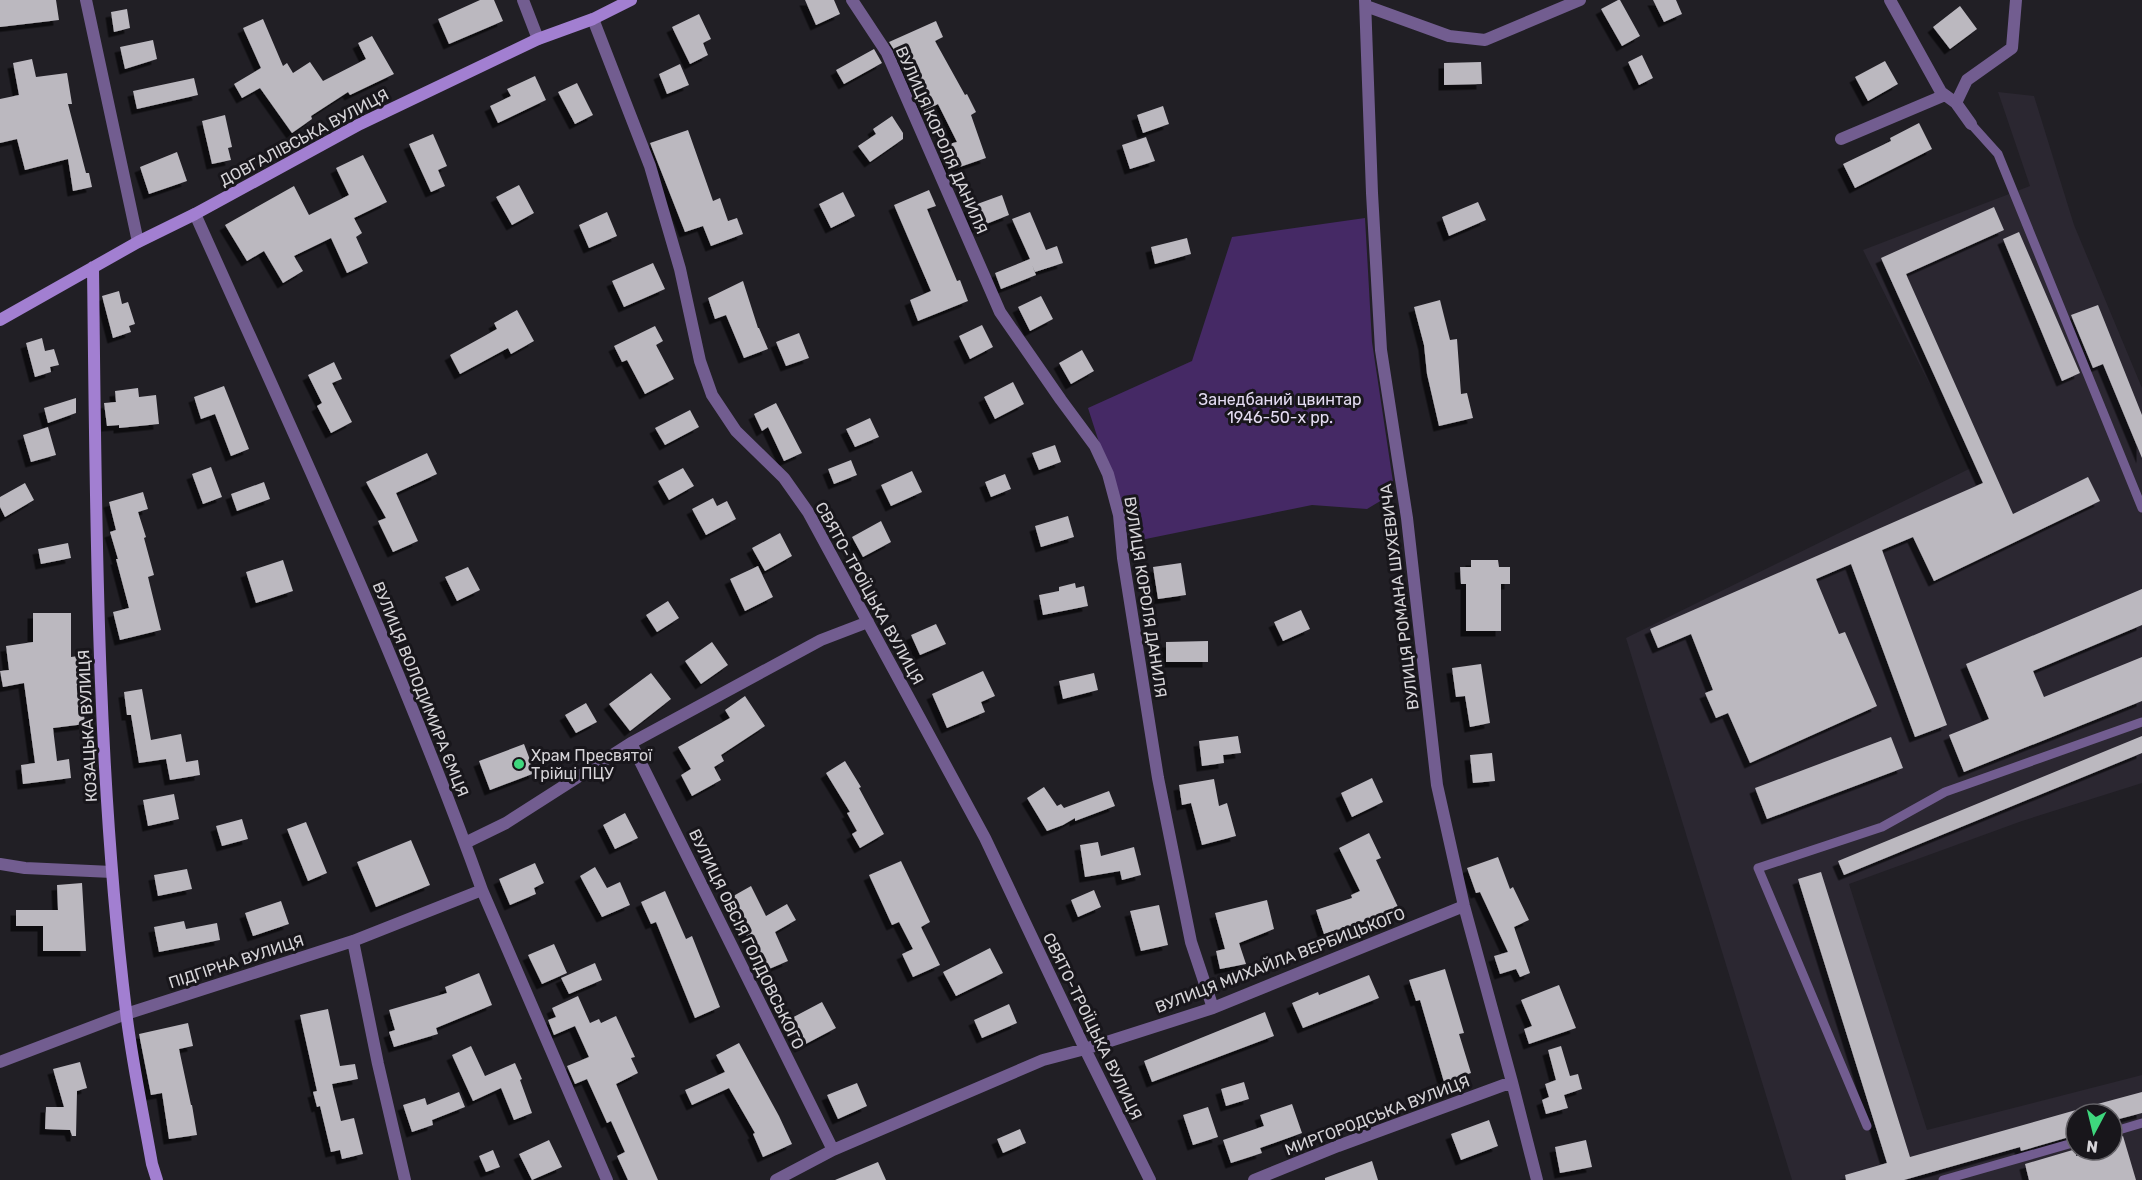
<svg xmlns="http://www.w3.org/2000/svg" width="2142" height="1180" font-family="Rubik,sans-serif">
	<style>
		.built { fill: #2b2731; fill-rule: evenodd }
		.green { fill: #452965 }
		.building { fill: #bbb8bf; filter: url(#shadow) }
		.lines { fill: none; stroke-linecap: round; stroke-linejoin: round }
		.lane { stroke: #725d90; stroke-width: 9 }
		.street { stroke: #725d90; stroke-width: 12 }
		.secondary { stroke: #a27fd1; stroke-width: 12 }
		.poi-dot { fill: #3ed77d; stroke: #18161b; stroke-width: 2 }
		.labels { text-anchor: middle; stroke-width: 6; stroke-linejoin: round; paint-order: stroke }
		.street-label { font-size: 16px; fill: #d6d4d8; stroke: #18161b }
		.park-label { font-size: 16px; fill: #e4dcf2; stroke: #18161b }
		.poi-label { font-size: 16px; fill: #d6d4d8; stroke: #18161b; text-anchor: start }
	</style>
	<defs>
		<filter id="shadow"><feDropShadow dx="-5.5" dy="5.5" stdDeviation="0" flood-color="#0009"/></filter>
	</defs>
	<rect width="100%" height="100%" fill="#211f25"/>
	<!-- built -->
	<path class="built" d="M 1998,92 L 2034,96 L 2074,225 L 2142,388 L 2142,783 L 2022,821 L 1849,884 L 1927,1130 L 2142,1075 L 2142,1180 L 1792,1180 L 1626,638 L 1971,468 L 1863,250 L 2030,186 ZM 2076,1114 L 2112,1114 L 2112,1150 L 2076,1150 Z"/>
	<!-- green -->
	<path class="green" d="M 1365,218 L 1372,342 L 1393,482 L 1387,497 L 1367,509 L 1312,505 L 1131,542 L 1088,408 L 1192,361 L 1232,237 Z"/>
	<!-- building -->
	<path class="building" d="M 0,0 L 56,0 L 59,20 L 0,27 Z
		M 480,0 L 494,0 L 503,21 L 449,44 L 438,19 Z
		M 805,0 L 834,0 L 840,14 L 816,25 Z
		M 1618,0 L 1620,0 L 1640,36 L 1622,46 L 1601,9 Z
		M 1653,0 L 1676,0 L 1682,14 L 1664,22 Z
		M 1960,6 L 1977,29 L 1950,49 L 1933,27 Z
		M 127,9 L 130,28 L 114,32 L 111,12 Z
		M 699,14 L 711,39 L 703,43 L 708,55 L 690,64 L 672,27 Z
		M 263,19 L 283,66 L 287,63 L 293,73 L 310,62 L 323,81 L 366,59 L 358,43 L 372,36 L 394,74 L 350,95 L 348,92 L 311,116 L 312,119 L 292,133 L 260,88 L 242,98 L 234,84 L 261,68 L 243,28 Z
		M 936,21 L 943,37 L 935,41 L 965,95 L 967,94 L 976,112 L 971,115 L 986,158 L 951,170 L 945,152 L 951,150 L 949,144 L 957,142 L 938,104 L 924,111 L 902,56 L 900,56 L 899,53 L 897,54 L 889,42 Z
		M 153,40 L 157,59 L 125,69 L 120,47 Z
		M 874,49 L 882,63 L 844,84 L 836,70 Z
		M 1642,55 L 1653,78 L 1639,85 L 1628,62 Z
		M 32,59 L 36,77 L 67,73 L 72,104 L 68,104 L 86,173 L 89,173 L 92,187 L 73,191 L 68,159 L 25,170 L 17,139 L 0,143 L 0,99 L 19,95 L 13,63 Z
		M 1885,61 L 1898,84 L 1868,101 L 1855,77 Z
		M 1481,62 L 1482,84 L 1444,85 L 1444,63 Z
		M 680,64 L 689,85 L 667,94 L 659,74 Z
		M 535,76 L 546,100 L 498,123 L 490,106 L 511,96 L 507,89 Z
		M 194,78 L 198,95 L 137,109 L 133,91 Z
		M 577,83 L 593,115 L 575,124 L 558,92 Z
		M 1163,106 L 1169,124 L 1143,133 L 1137,115 Z
		M 225,115 L 232,147 L 228,148 L 231,160 L 212,164 L 202,121 Z
		M 892,116 L 903,133 L 903,139 L 870,162 L 858,146 L 876,134 L 873,129 Z
		M 1919,123 L 1932,149 L 1855,188 L 1843,164 L 1891,141 L 1890,138 Z
		M 688,130 L 713,201 L 720,198 L 728,221 L 737,218 L 743,234 L 711,246 L 703,226 L 685,232 L 650,143 Z
		M 433,134 L 447,166 L 438,170 L 445,186 L 431,192 L 409,144 Z
		M 1146,137 L 1155,161 L 1130,169 L 1122,145 Z
		M 177,152 L 187,181 L 149,194 L 140,167 Z
		M 363,155 L 387,202 L 354,218 L 362,233 L 356,237 L 368,263 L 347,273 L 331,238 L 294,256 L 303,271 L 283,283 L 264,251 L 247,261 L 225,225 L 294,186 L 309,215 L 349,195 L 336,168 Z
		M 519,185 L 534,213 L 512,225 L 496,197 Z
		M 929,190 L 936,206 L 927,209 L 957,281 L 960,280 L 968,301 L 918,321 L 910,300 L 931,291 L 894,205 Z
		M 843,192 L 855,216 L 831,228 L 819,204 Z
		M 1002,195 L 1009,215 L 976,228 L 969,207 Z
		M 1478,202 L 1486,220 L 1449,236 L 1442,217 Z
		M 1994,207 L 2004,230 L 1906,274 L 2013,514 L 2088,477 L 2100,501 L 1934,581 L 1913,537 L 1882,550 L 1947,725 L 1915,737 L 1851,564 L 1816,579 L 1839,634 L 1845,632 L 1877,706 L 1750,763 L 1728,713 L 1716,718 L 1705,693 L 1713,690 L 1691,634 L 1658,648 L 1650,629 L 1983,483 L 1881,258 Z
		M 607,212 L 617,236 L 589,248 L 579,225 Z
		M 1030,212 L 1046,250 L 1057,246 L 1063,263 L 1035,272 L 1032,265 L 1036,275 L 1001,289 L 995,273 L 1030,259 L 1012,219 Z
		M 2019,232 L 2080,373 L 2062,381 L 2003,239 Z
		M 1187,238 L 1191,254 L 1155,264 L 1151,247 Z
		M 653,263 L 665,289 L 624,307 L 612,281 Z
		M 743,281 L 758,328 L 759,328 L 768,349 L 744,358 L 726,315 L 715,319 L 708,298 Z
		M 119,291 L 122,304 L 128,302 L 135,324 L 129,326 L 131,332 L 113,338 L 102,296 Z
		M 1041,296 L 1053,319 L 1030,331 L 1018,307 Z
		M 1440,300 L 1450,340 L 1457,339 L 1461,394 L 1467,393 L 1473,418 L 1439,426 L 1427,374 L 1424,345 L 1414,307 Z
		M 2098,305 L 2142,415 L 2142,458 L 2103,364 L 2093,368 L 2071,315 Z
		M 517,310 L 534,341 L 511,354 L 508,348 L 460,374 L 450,355 L 497,329 L 494,323 Z
		M 982,325 L 993,347 L 970,359 L 959,336 Z
		M 655,326 L 663,341 L 656,345 L 674,379 L 645,394 L 627,360 L 622,362 L 614,346 Z
		M 799,333 L 809,358 L 786,366 L 776,342 Z
		M 42,338 L 45,351 L 54,349 L 59,365 L 50,367 L 51,372 L 35,377 L 26,343 Z
		M 1082,350 L 1094,371 L 1071,384 L 1059,363 Z
		M 334,362 L 342,379 L 332,383 L 352,422 L 331,433 L 317,406 L 322,403 L 308,375 Z
		M 1013,382 L 1024,404 L 995,419 L 984,397 Z
		M 224,386 L 249,449 L 231,456 L 215,414 L 201,419 L 194,397 Z
		M 138,388 L 139,397 L 156,395 L 159,424 L 119,428 L 119,425 L 107,426 L 104,403 L 116,402 L 115,391 Z
		M 76,398 L 76,413 L 48,423 L 44,408 Z
		M 776,403 L 802,453 L 784,461 L 768,427 L 762,431 L 754,414 Z
		M 690,410 L 699,427 L 665,445 L 655,428 Z
		M 870,418 L 879,437 L 855,447 L 846,429 Z
		M 48,427 L 56,455 L 31,462 L 23,435 Z
		M 1055,445 L 1061,462 L 1039,470 L 1032,453 Z
		M 427,453 L 437,474 L 396,493 L 418,541 L 393,552 L 378,521 L 386,518 L 366,482 Z
		M 851,460 L 857,475 L 834,484 L 828,469 Z
		M 211,467 L 222,497 L 203,504 L 192,474 Z
		M 683,468 L 694,486 L 669,500 L 658,481 Z
		M 912,471 L 922,492 L 891,506 L 881,485 Z
		M 1005,474 L 1011,489 L 991,497 L 985,482 Z
		M 264,482 L 270,499 L 237,511 L 231,494 Z
		M 25,483 L 34,500 L 5,517 L 0,507 L 0,497 Z
		M 143,492 L 148,509 L 138,512 L 146,537 L 144,538 L 154,575 L 148,577 L 161,630 L 120,640 L 113,612 L 129,608 L 116,559 L 118,559 L 110,532 L 116,530 L 109,502 Z
		M 713,498 L 717,506 L 727,501 L 736,519 L 706,535 L 692,509 Z
		M 1068,516 L 1074,537 L 1041,547 L 1035,526 Z
		M 881,521 L 891,542 L 863,557 L 852,537 Z
		M 780,533 L 792,556 L 765,571 L 752,548 Z
		M 68,543 L 71,558 L 41,564 L 38,549 Z
		M 283,560 L 293,591 L 256,603 L 246,572 Z
		M 1471,560 L 1498,560 L 1499,567 L 1510,567 L 1510,584 L 1501,584 L 1501,631 L 1466,631 L 1466,584 L 1461,584 L 1460,567 L 1471,567 Z
		M 1181,563 L 1186,595 L 1158,599 L 1153,567 Z
		M 758,566 L 773,597 L 745,611 L 730,579 Z
		M 468,567 L 480,590 L 457,601 L 445,577 Z
		M 1075,583 L 1076,588 L 1084,586 L 1088,606 L 1043,615 L 1039,595 L 1059,591 L 1059,587 Z
		M 2142,589 L 2142,625 L 2033,671 L 2044,697 L 2142,657 L 2142,701 L 1964,772 L 1949,735 L 1989,719 L 1966,664 Z
		M 668,601 L 679,618 L 657,632 L 646,615 Z
		M 1301,610 L 1310,629 L 1283,641 L 1274,622 Z
		M 33,613 L 71,613 L 71,657 L 78,656 L 85,724 L 53,728 L 57,761 L 69,759 L 71,778 L 23,784 L 21,765 L 35,763 L 24,683 L 3,687 L 0,671 L 9,670 L 6,646 L 33,642 Z
		M 936,624 L 946,644 L 920,655 L 911,635 Z
		M 1208,641 L 1208,662 L 1166,662 L 1166,642 Z
		M 712,642 L 728,665 L 701,684 L 685,661 Z
		M 1481,664 L 1490,723 L 1470,727 L 1465,696 L 1456,697 L 1452,668 Z
		M 983,671 L 995,696 L 981,702 L 985,712 L 947,728 L 932,694 Z
		M 651,673 L 671,699 L 630,731 L 609,704 Z
		M 1094,673 L 1098,690 L 1063,699 L 1059,681 Z
		M 142,689 L 151,740 L 181,734 L 186,762 L 198,760 L 200,775 L 170,780 L 166,759 L 139,763 L 131,715 L 127,715 L 124,692 Z
		M 745,696 L 765,726 L 721,755 L 724,761 L 714,767 L 721,780 L 692,796 L 681,775 L 691,769 L 678,747 L 730,718 L 725,710 Z
		M 586,703 L 597,722 L 576,733 L 565,715 Z
		M 1238,736 L 1241,753 L 1223,755 L 1224,763 L 1202,766 L 1199,741 Z
		M 2142,736 L 2142,753 L 1844,875 L 1838,861 Z
		M 1891,737 L 1903,768 L 1767,819 L 1755,788 Z
		M 524,744 L 535,773 L 490,790 L 479,761 Z
		M 1492,753 L 1495,781 L 1473,783 L 1470,755 Z
		M 845,761 L 861,787 L 859,788 L 884,834 L 860,848 L 852,834 L 857,831 L 847,813 L 850,812 L 826,773 Z
		M 1372,778 L 1383,802 L 1352,817 L 1341,793 Z
		M 1214,779 L 1219,806 L 1227,803 L 1236,836 L 1202,845 L 1191,803 L 1182,805 L 1179,785 Z
		M 1044,787 L 1057,806 L 1061,804 L 1064,808 L 1109,791 L 1115,806 L 1075,821 L 1075,818 L 1063,825 L 1047,831 L 1027,798 Z
		M 174,794 L 179,819 L 148,826 L 143,800 Z
		M 625,813 L 638,838 L 615,849 L 603,825 Z
		M 242,819 L 248,839 L 222,846 L 216,826 Z
		M 306,822 L 327,873 L 308,881 L 287,829 Z
		M 1369,833 L 1381,858 L 1376,860 L 1398,907 L 1363,922 L 1324,934 L 1316,910 L 1352,898 L 1351,895 L 1360,891 L 1339,848 Z
		M 411,840 L 430,885 L 376,907 L 357,862 Z
		M 1098,842 L 1101,856 L 1134,847 L 1141,875 L 1122,880 L 1120,871 L 1085,877 L 1080,845 Z
		M 1498,857 L 1510,889 L 1513,887 L 1529,920 L 1514,927 L 1530,973 L 1520,977 L 1516,969 L 1500,974 L 1494,956 L 1508,952 L 1480,892 L 1476,893 L 1467,868 Z
		M 901,861 L 930,922 L 921,927 L 940,965 L 913,977 L 902,954 L 913,949 L 899,922 L 892,925 L 869,875 Z
		M 535,863 L 544,883 L 534,888 L 536,894 L 510,905 L 499,879 Z
		M 595,867 L 607,888 L 620,882 L 630,905 L 602,917 L 580,876 Z
		M 187,869 L 192,889 L 158,896 L 154,875 Z
		M 1821,872 L 1910,1157 L 2076,1110 L 2076,1135 L 2021,1151 L 2020,1147 L 1904,1180 L 1846,1180 L 1845,1175 L 1887,1163 L 1798,879 Z
		M 82,883 L 86,951 L 43,951 L 43,926 L 16,926 L 16,910 L 58,910 L 57,885 Z
		M 751,886 L 766,916 L 787,904 L 796,920 L 775,932 L 788,961 L 762,972 L 752,949 L 753,948 L 728,899 Z
		M 1094,890 L 1101,907 L 1078,917 L 1071,900 Z
		M 665,891 L 686,939 L 692,936 L 720,1007 L 695,1018 L 656,922 L 651,924 L 641,902 Z
		M 1267,900 L 1274,929 L 1239,943 L 1246,964 L 1220,969 L 1216,951 L 1225,949 L 1215,913 Z
		M 281,901 L 289,924 L 253,936 L 245,913 Z
		M 1159,905 L 1168,945 L 1141,951 L 1130,911 Z
		M 184,921 L 186,929 L 217,923 L 220,940 L 159,952 L 154,927 Z
		M 554,944 L 567,973 L 542,984 L 528,955 Z
		M 990,948 L 1003,973 L 956,996 L 943,972 Z
		M 595,963 L 602,980 L 569,994 L 561,978 Z
		M 1445,969 L 1464,1033 L 1459,1034 L 1471,1073 L 1444,1082 L 1420,1000 L 1416,1001 L 1409,980 Z
		M 479,973 L 492,1005 L 436,1028 L 438,1034 L 394,1047 L 389,1032 L 395,1030 L 389,1010 L 447,993 L 445,987 Z
		M 1369,975 L 1379,998 L 1303,1028 L 1292,1003 L 1318,992 L 1319,995 Z
		M 1559,985 L 1576,1028 L 1529,1044 L 1524,1029 L 1532,1026 L 1521,1000 Z
		M 578,996 L 590,1023 L 599,1019 L 601,1023 L 616,1016 L 635,1057 L 631,1058 L 638,1073 L 616,1084 L 658,1180 L 628,1180 L 617,1156 L 625,1152 L 611,1121 L 607,1123 L 587,1079 L 575,1084 L 567,1066 L 589,1057 L 575,1026 L 554,1035 L 548,1020 L 556,1017 L 552,1008 Z
		M 822,1002 L 836,1028 L 800,1047 L 786,1021 Z
		M 1009,1004 L 1017,1023 L 982,1038 L 974,1020 Z
		M 328,1009 L 340,1066 L 355,1064 L 358,1079 L 332,1084 L 341,1121 L 354,1118 L 363,1154 L 342,1159 L 340,1150 L 331,1152 L 320,1106 L 317,1107 L 313,1092 L 317,1091 L 300,1015 Z
		M 1265,1012 L 1274,1036 L 1152,1082 L 1144,1061 Z
		M 188,1023 L 193,1046 L 179,1049 L 191,1105 L 192,1105 L 197,1135 L 169,1139 L 162,1093 L 151,1095 L 139,1034 Z
		M 739,1043 L 779,1116 L 792,1144 L 763,1157 L 753,1134 L 755,1133 L 729,1088 L 692,1105 L 685,1090 L 725,1072 L 716,1055 Z
		M 471,1046 L 485,1076 L 515,1063 L 522,1079 L 520,1080 L 532,1113 L 514,1120 L 501,1088 L 473,1101 L 452,1055 Z
		M 1561,1046 L 1570,1076 L 1578,1074 L 1582,1089 L 1564,1095 L 1568,1108 L 1546,1114 L 1542,1100 L 1549,1097 L 1545,1084 L 1556,1080 L 1548,1050 Z
		M 80,1062 L 87,1088 L 77,1091 L 76,1136 L 72,1136 L 70,1130 L 45,1129 L 46,1107 L 64,1107 L 53,1069 Z
		M 1244,1082 L 1249,1099 L 1226,1106 L 1221,1089 Z
		M 857,1083 L 867,1106 L 838,1119 L 827,1095 Z
		M 459,1092 L 465,1107 L 432,1120 L 433,1125 L 412,1132 L 403,1105 L 425,1098 L 427,1105 Z
		M 2142,1092 L 2142,1113 L 2119,1119 L 2120,1123 L 2112,1125 L 2112,1114 L 2080,1114 L 2079,1109 Z
		M 1292,1104 L 1302,1133 L 1260,1148 L 1262,1153 L 1231,1163 L 1223,1140 L 1264,1126 L 1260,1115 Z
		M 1208,1107 L 1218,1137 L 1193,1145 L 1183,1115 Z
		M 1489,1120 L 1498,1146 L 1461,1160 L 1451,1134 Z
		M 1020,1129 L 1026,1143 L 1003,1153 L 997,1139 Z
		M 2123,1136 L 2136,1180 L 2029,1180 L 2025,1164 L 2076,1149 L 2076,1156 L 2096,1150 L 2112,1150 L 2112,1139 Z
		M 549,1140 L 562,1167 L 532,1180 L 519,1154 Z
		M 1586,1140 L 1592,1167 L 1560,1173 L 1555,1147 Z
		M 493,1150 L 500,1167 L 486,1172 L 479,1156 Z
		M 1372,1161 L 1378,1180 L 1325,1180 L 1325,1178 Z
		M 878,1162 L 886,1180 L 835,1180 Z"/>
	<g class="lines">
		<!-- lane -->
		<path class="lane" d="M 1971,124 L 1998,154 L 2142,508
			M 1867,1126 L 1758,868 L 1882,827 L 1945,792 L 2142,722
			M 2112,1132 L 2142,1123
			M 1943,1180 L 2076,1142"/>
		<!-- street -->
		<path class="street" d="M 86,0 L 138,242
			M 523,0 L 538,39
			M 852,0 L 887,53 L 1000,312 L 1061,400 L 1095,446 L 1108,474 L 1119,515 L 1123,558 L 1158,778 L 1191,942 L 1213,1008
			M 1365,0 L 1372,193 L 1381,350 L 1407,518 L 1437,785 L 1464,906 L 1512,1082 L 1537,1180
			M 1890,0 L 1941,92 L 1956,103 L 1971,124
			M 1366,6 L 1449,36 L 1485,40 L 1580,0
			M 593,19 L 650,166 L 680,269 L 700,361 L 712,395 L 736,431 L 784,478 L 808,512 L 985,838 L 1085,1049 L 1150,1180
			M 1956,103 L 1967,80 L 2012,48 L 2016,0
			M 1841,139 L 1945,95
			M 195,214 C 295,437 399,659 482,890 L 607,1180
			M 631,743 L 833,1150
			M 465,843 L 506,823 L 631,743 L 821,640 L 868,622
			M 0,864 L 25,868 L 112,872
			M 353,941 L 378,1064 L 405,1180
			M 0,1062 L 126,1014 L 353,941 L 482,890
			M 776,1180 L 833,1150 L 1043,1060 L 1085,1049 L 1213,1008 L 1464,906
			M 1254,1180 L 1338,1146 L 1512,1082"/>
		<!-- secondary -->
		<path class="secondary" d="M 93,267 C 96,515 96,765 126,1011 C 132,1062 143,1113 152,1164 L 157,1180
			M 0,320 L 138,242 L 195,214 L 360,124 L 538,39 L 593,19 L 631,0"/>
	</g>
	<!-- markers -->
	<circle class="poi-dot" cx="519" cy="764" r="6"/>
	<g class="labels">
		<!-- street labels -->
		<g class="street-label">
			<text transform="translate(304 137) rotate(-28)" y="6">ДОВГАЛІВСЬКА ВУЛИЦЯ</text>
			<text transform="translate(942 140) rotate(66)" y="6">ВУЛИЦЯ КОРОЛЯ ДАНИЛЯ</text>
			<text transform="translate(870 593) rotate(61)" y="6">СВЯТО-ТРОЇЦЬКА ВУЛИЦЯ</text>
			<text transform="translate(1146 597) rotate(81)" y="6">ВУЛИЦЯ КОРОЛЯ ДАНИЛЯ</text>
			<text transform="translate(1399 597) rotate(-97)" y="6">ВУЛИЦЯ РОМАНА ШУХЕВИЧА</text>
			<text transform="translate(421 689) rotate(68)" y="6">ВУЛИЦЯ ВОЛОДИМИРА ЄМЦЯ</text>
			<text transform="translate(87 726) rotate(-93)" y="6">КОЗАЦЬКА ВУЛИЦЯ</text>
			<text transform="translate(747 939) rotate(64)" y="6">ВУЛИЦЯ ОВСІЯ ГОЛДОВСЬКОГО</text>
			<text transform="translate(1280 960) rotate(-21)" y="6">ВУЛИЦЯ МИХАЙЛА ВЕРБИЦЬКОГО</text>
			<text transform="translate(236 961) rotate(-18)" y="6">ПІДГІРНА ВУЛИЦЯ</text>
			<text transform="translate(1093 1026) rotate(64)" y="6">СВЯТО-ТРОЇЦЬКА ВУЛИЦЯ</text>
			<text transform="translate(1377 1115) rotate(-21)" y="6">МИРГОРОДСЬКА ВУЛИЦЯ</text>
		</g>
		<!-- park labels -->
		<g class="park-label">
			<text x="1280" y="405">Занедбаний цвинтар<tspan x="1280" dy="18">1946-50-х рр.</tspan></text>
		</g>
		<!-- poi labels -->
		<g class="poi-label">
			<text x="531" y="761">Храм Пресвятої<tspan x="531" dy="18">Трійці ПЦУ</tspan></text>
		</g>
	</g>
	<!-- north arrow -->
	<g transform="translate(2094 1132) rotate(187)"><circle r="28" fill="#18161b" stroke="#646267" stroke-width="1.5"/>
	<path d="M0-4.5L10 22L0 15L-10 22Z" fill="#3ed77d"/>
	<text y="-9" font-size="16" font-weight="bold" text-anchor="middle" fill="#d6d4d8">N</text>
	</g>
</svg>
